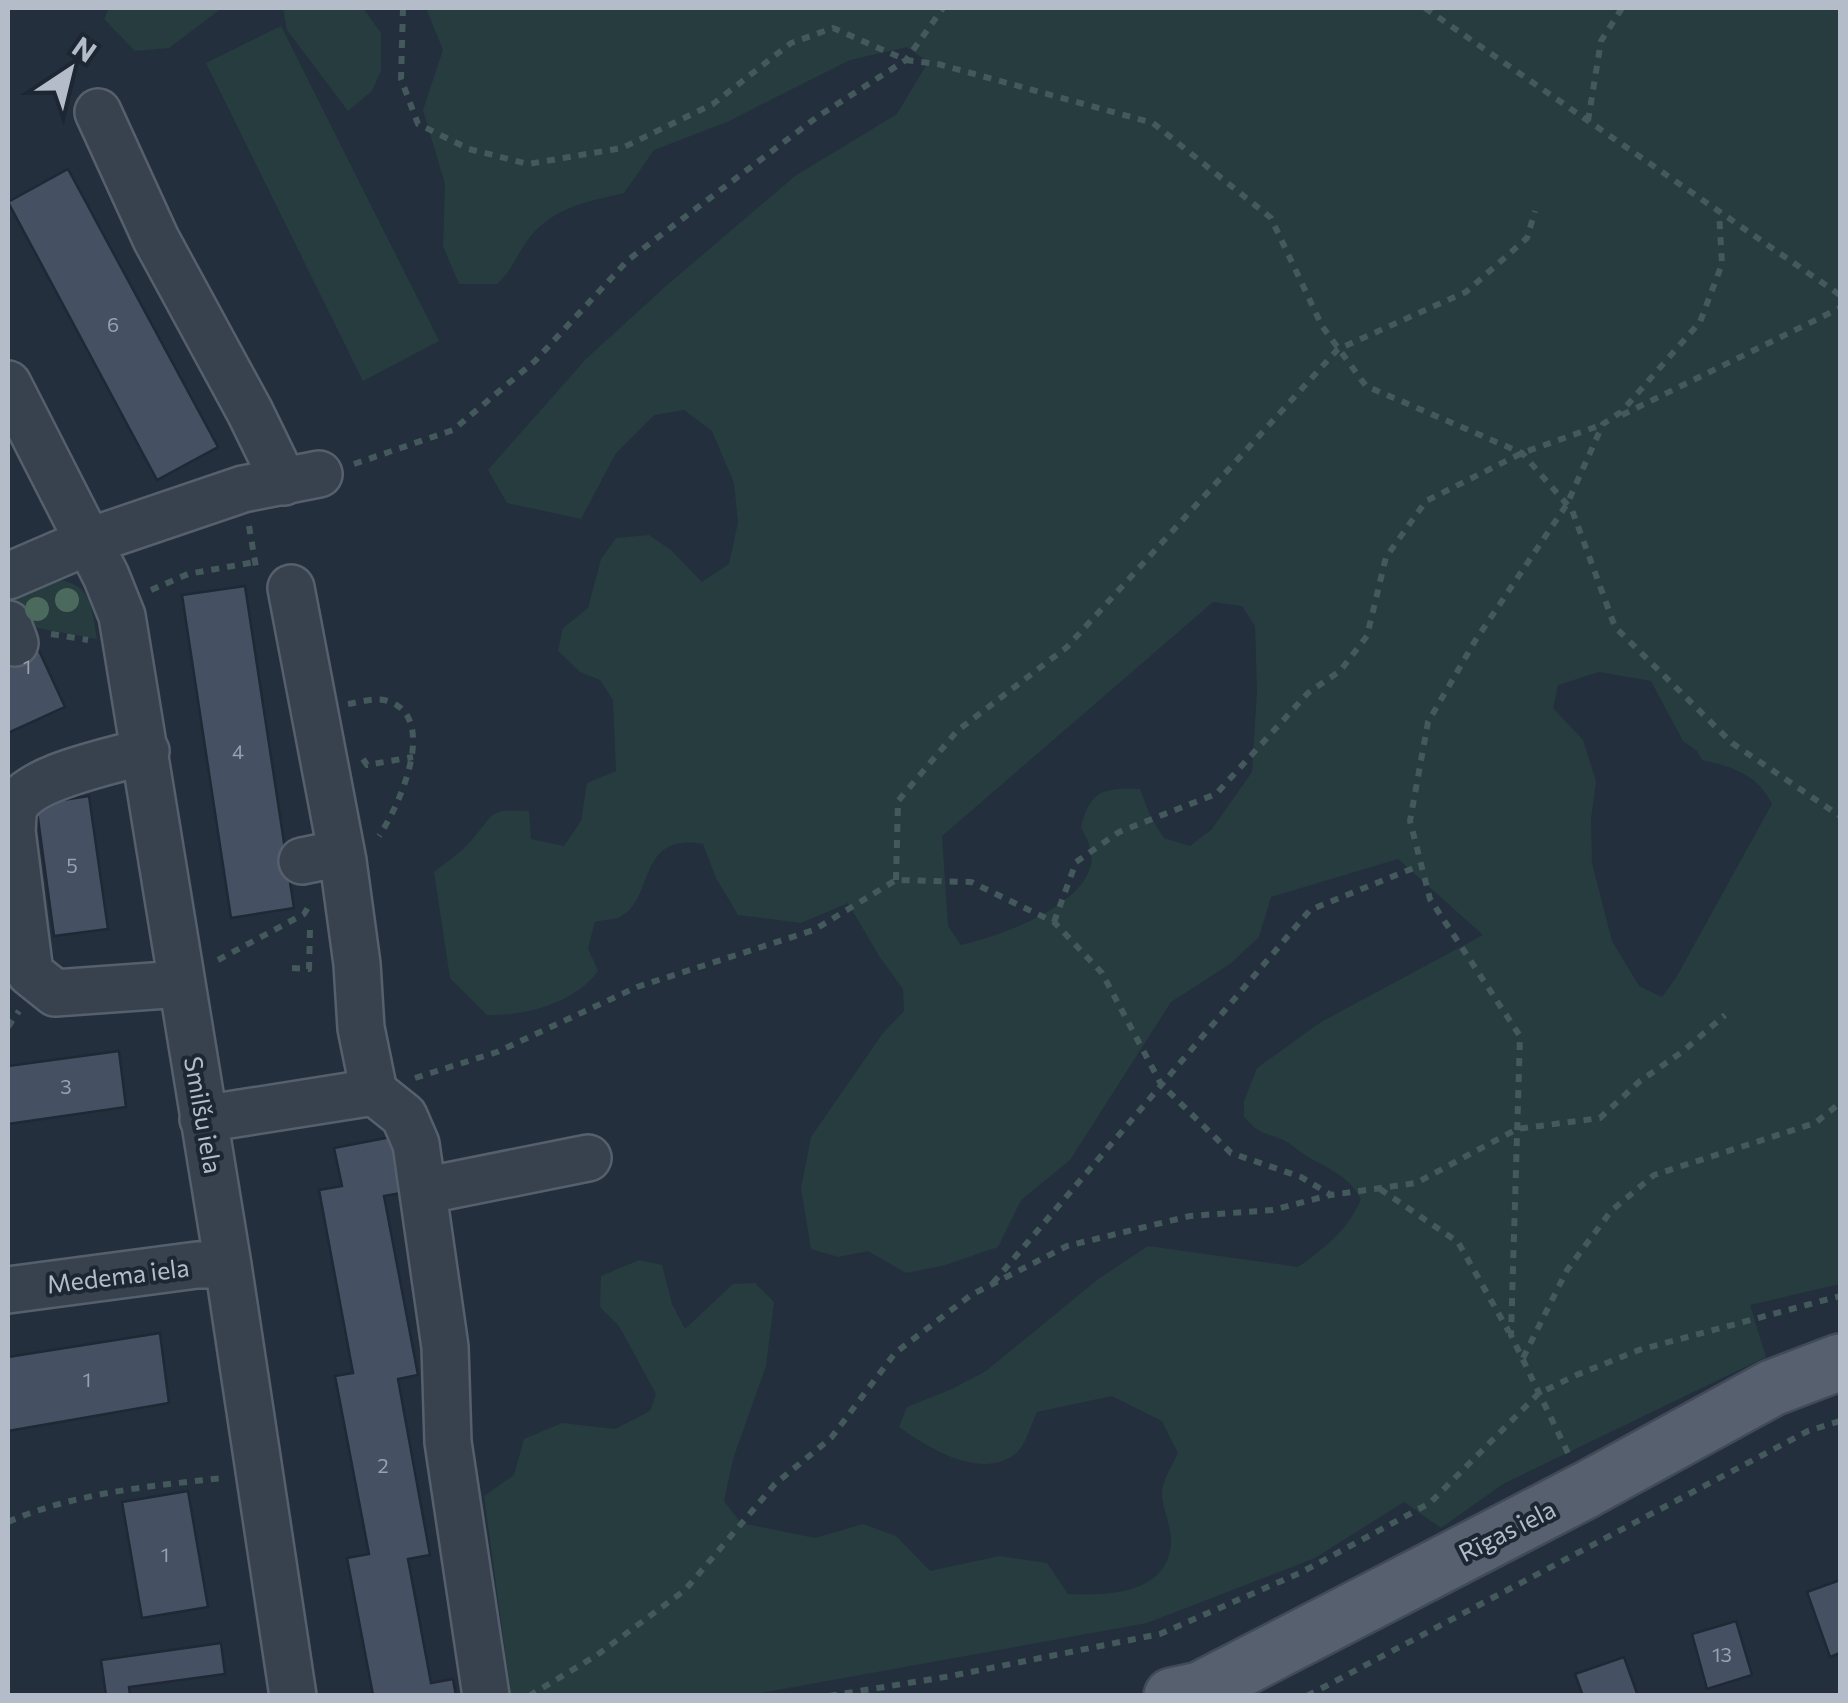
<svg xmlns="http://www.w3.org/2000/svg" width="1848" height="1703" font-family="Commissioner,sans-serif">
	<style>
		.green { fill: #263c3f; fill-rule: evenodd }
		.building { fill: #455162; stroke: #1f2835; stroke-width: 2.5 }
		.lines { fill: none; stroke-linecap: round; stroke-linejoin: round }
		.minor-casing { stroke: #565f6c; stroke-width: 50 }
		.major-casing { stroke: #414a57; stroke-width: 60 }
		.path { stroke: #44595c; stroke-width: 6; stroke-dasharray: 8 8; stroke-linecap: butt }
		.minor { stroke: #38414e; stroke-width: 45 }
		.major { stroke: #56606e; stroke-width: 55 }
		.tree { fill: #4b6a5d }
		.labels { text-anchor: middle; stroke-width: 8; stroke-linejoin: round; paint-order: stroke }
		.number-label { font-size: 20px; fill: #98a1af }
		.street-label { font-size: 25px; fill: #b4bcc9; stroke: #1d2633 }
	</style>
	<rect width="100%" height="100%" fill="#242f3e"/>
	<!-- green -->
	<path class="green" d="M 109,8 L 222,8 L 169,48 L 135,51 L 104,19 Z
		M 283,8 L 363,8 L 381,33 L 381,71 L 372,91 L 348,111 L 287,30 Z
		M 426,8 L 1840,8 L 1840,1284 L 1750,1305 L 1766,1357 L 1503,1484 L 1441,1528 L 1404,1502 L 1315,1558 L 1147,1623 L 750,1695 L 511,1695 L 484,1496 L 514,1475 L 524,1439 L 562,1423 L 615,1429 L 650,1411 L 656,1394 L 619,1326 L 600,1307 L 601,1276 L 639,1260 L 662,1265 L 672,1304 L 685,1329 L 733,1284 L 755,1283 L 774,1302 L 766,1366 L 733,1459 L 724,1501 L 741,1523 L 815,1538 L 863,1524 L 896,1536 L 930,1571 L 999,1556 L 1047,1563 L 1068,1594 C 1109,1596 1173,1594 1171,1537 C 1170,1522 1161,1505 1162,1490 C 1164,1478 1173,1464 1178,1453 L 1162,1421 L 1112,1396 L 1037,1412 C 1031,1424 1026,1446 1015,1454 C 981,1481 927,1447 899,1427 L 907,1407 L 952,1389 L 986,1371 L 1097,1280 L 1148,1246 L 1298,1267 C 1325,1248 1348,1230 1361,1199 C 1347,1174 1328,1169 1305,1155 C 1298,1151 1292,1144 1285,1141 C 1264,1131 1262,1137 1244,1117 L 1244,1101 L 1257,1068 L 1321,1022 L 1483,935 L 1398,859 L 1271,897 L 1259,937 L 1230,964 L 1171,1002 L 1070,1160 L 1021,1200 L 998,1247 L 942,1266 L 906,1273 L 868,1251 L 838,1257 L 811,1249 L 801,1188 L 811,1137 L 883,1033 L 904,1011 L 903,989 L 879,956 L 848,903 L 801,923 L 738,915 L 716,878 L 703,844 C 636,832 655,900 620,917 C 613,920 602,920 595,922 L 588,948 L 598,971 C 575,1003 525,1016 487,1015 L 450,978 L 434,872 C 446,862 461,853 471,841 C 496,812 488,809 529,811 L 531,839 L 564,846 L 581,821 L 587,783 L 616,771 L 613,700 L 600,680 L 580,672 L 558,651 L 563,628 L 588,608 L 601,559 L 616,538 L 649,535 L 671,550 L 702,582 L 729,564 L 738,522 L 734,483 L 712,431 L 684,410 L 654,415 L 616,453 L 581,519 L 507,503 L 488,470 L 586,359 L 666,286 L 795,176 L 897,114 L 928,62 L 907,47 L 850,60 L 727,122 L 654,150 L 624,193 C 587,202 556,206 530,237 C 517,253 513,270 497,284 L 459,284 L 443,246 L 445,184 L 423,110 L 443,50 ZM 1213,602 L 1242,606 L 1255,626 L 1257,691 L 1252,772 L 1212,829 L 1190,846 L 1164,838 L 1151,818 L 1140,789 C 1104,788 1090,790 1081,827 C 1087,839 1094,851 1091,865 C 1081,908 999,936 961,945 L 948,926 L 942,836 ZM 1599,672 L 1651,681 L 1683,741 L 1697,751 L 1702,760 C 1733,767 1757,774 1772,804 L 1677,976 L 1662,997 L 1639,986 L 1612,941 L 1592,863 L 1591,819 L 1596,781 L 1583,740 L 1553,708 L 1558,685 Z
		M 281,26 L 439,341 L 363,381 L 206,63 Z
		M 52,579 C 92,582 91,606 97,639 L 21,625 L 9,604 L 10,599 L 19,593 L 22,597 Z"/>
	<!-- building -->
	<path class="building" d="M 68,169 L 218,447 L 157,480 L 8,202 Z
		M 245,586 L 294,908 L 231,918 L 182,595 Z
		M 35,642 L 65,707 L 8,733 L 8,654 Z
		M 89,796 L 108,929 L 54,936 L 36,804 Z
		M 119,1051 L 126,1107 L 8,1124 L 8,1066 Z
		M 391,1137 L 401,1193 L 384,1196 L 418,1375 L 398,1379 L 430,1555 L 408,1559 L 431,1683 L 453,1679 L 456,1696 L 373,1695 L 347,1558 L 369,1554 L 335,1376 L 353,1373 L 319,1190 L 342,1186 L 334,1148 Z
		M 160,1333 L 169,1403 L 8,1431 L 8,1357 Z
		M 188,1491 L 208,1607 L 142,1618 L 122,1502 Z
		M 1840,1580 L 1840,1653 L 1830,1657 L 1807,1592 Z
		M 1736,1621 L 1752,1675 L 1707,1689 L 1692,1634 Z
		M 221,1643 L 225,1674 L 129,1687 L 130,1696 L 106,1696 L 101,1660 Z
		M 1624,1657 L 1638,1696 L 1583,1696 L 1575,1674 Z"/>
	<g class="lines">
		<defs>
			<path id="minor" d="M 98,112 L 156,239 L 250,412 L 284,482
				M 8,384 L 106,576 L 122,616 L 228,1265 L 293,1696
				M 8,576 L 87,542 L 243,489 L 319,474
				M 291,588 L 343,861 L 357,964 L 361,1028 L 374,1092 L 404,1116 L 416,1144 L 445,1347 L 448,1442 L 486,1696
				M 8,624 L 15,643
				M 146,751 C 114,761 29,776 15,807 C 12,814 13,824 12,831 L 30,973 L 55,993 L 181,984
				M 302,861 L 341,853
				M 203,1119 L 374,1092
				M 423,1191 L 588,1158
				M 8,1290 L 197,1265 L 228,1265"/>
			<path id="major" d="M 1172,1696 L 1200,1690 L 1586,1490 L 1772,1388 L 1840,1362"/>
		</defs>
		<!-- minor casing -->
		<use href="#minor" class="minor-casing"/>
		<!-- major casing -->
		<use href="#major" class="major-casing"/>
		<!-- path -->
		<path class="path" d="M 403,8 L 401,79 L 418,124 L 469,149 L 528,164 L 622,148 L 713,104 L 791,43 L 833,28 L 906,60 L 938,64 L 1153,123 L 1271,218 L 1322,326 L 1366,386 L 1522,453 L 1572,510 L 1615,627 L 1732,743 L 1840,816
			M 1425,8 L 1840,295
			M 1588,121 L 1601,41 L 1622,8
			M 1622,415 L 1840,308
			M 354,464 L 453,430 L 535,361 L 628,260 L 817,117 L 906,60 L 943,8
			M 249,526 L 257,573
			M 151,590 L 188,574 L 255,562
			M 51,634 L 88,640
			M 348,704 C 360,702 376,697 388,701 C 440,718 398,808 379,836
			M 363,759 L 367,765 L 413,757
			M 896,880 L 898,801 L 957,731 L 1067,647 L 1338,349 L 1466,292 L 1527,238 L 1535,211
			M 1054,922 L 1076,862 L 1119,832 L 1216,794 L 1308,693 L 1340,671 L 1367,636 L 1386,557 L 1426,501 L 1522,453 L 1601,425
			M 218,960 L 304,914 L 309,906
			M 292,968 L 309,969 L 310,929
			M 8,1027 L 19,1011
			M 415,1078 L 497,1052 L 637,987 L 814,930 L 896,880 L 971,882 L 1054,922 L 1102,973 L 1161,1084 L 1231,1153 L 1301,1177 L 1331,1195 L 1416,1183 L 1517,1129 L 1600,1118 L 1640,1081 L 1682,1052 L 1725,1015
			M 1380,1189 L 1458,1242 L 1509,1332
			M 993,1283 L 1310,910 L 1421,865
			M 1523,1358 L 1567,1270 L 1611,1211 L 1654,1175 L 1815,1123 L 1840,1103
			M 1568,1453 L 1511,1335 L 1520,1036 L 1430,899 L 1410,821 L 1428,722 L 1475,641 L 1567,504 L 1603,424 L 1621,412 L 1700,322 L 1722,264 L 1719,212
			M 8,1522 C 74,1493 150,1486 223,1478
			M 529,1696 L 597,1655 L 685,1590 L 775,1484 L 831,1438 L 895,1353 L 971,1295 L 1067,1246 L 1190,1216 L 1273,1210 L 1330,1195
			M 829,1696 L 951,1676 L 1160,1634 L 1302,1572 L 1430,1503 L 1538,1394 L 1574,1376 L 1639,1350 L 1840,1296
			M 1307,1696 L 1808,1431 L 1840,1421"/>
		<!-- minor -->
		<use href="#minor" class="minor"/>
		<!-- major -->
		<use href="#major" class="major"/>
	</g>
	<!-- trees -->
	<g class="tree">
		<circle cx="67" cy="600" r="12"/>
		<circle cx="37" cy="609" r="12"/>
	</g>
	<g class="labels">
		<!-- number labels -->
		<g class="number-label">
			<text x="113" y="332">6</text>
			<text x="27" y="674">1</text>
			<text x="238" y="759">4</text>
			<text x="72" y="873">5</text>
			<text x="66" y="1094">3</text>
			<text x="87" y="1387">1</text>
			<text x="383" y="1473">2</text>
			<text x="165" y="1562">1</text>
			<text x="1722" y="1662">13</text>
		</g>
		<!-- street labels -->
		<g class="street-label">
			<text transform="translate(203 1115) rotate(80)" y="9">Smilšu iela</text>
			<text transform="translate(118 1276) rotate(-7)" y="9">Medema iela</text>
			<text transform="translate(1507 1531) rotate(-27)" y="9">Rīgas iela</text>
		</g>
	</g>
	<!-- border -->
	<rect width="1848" height="1703" fill="none" stroke="#b4bcc9" stroke-width="20"/>
	<!-- north arrow -->
	<g transform="translate(70 70) rotate(35)" stroke="#1d2633" stroke-width="8" paint-order="stroke">
	<path d="M0-8L18 38L0 25L-18 38Z" fill="#b4bcc9"/>
	<text y="-15" font-size="28" font-weight="bold" text-anchor="middle" fill="#b4bcc9">N</text>
	</g>
</svg>
